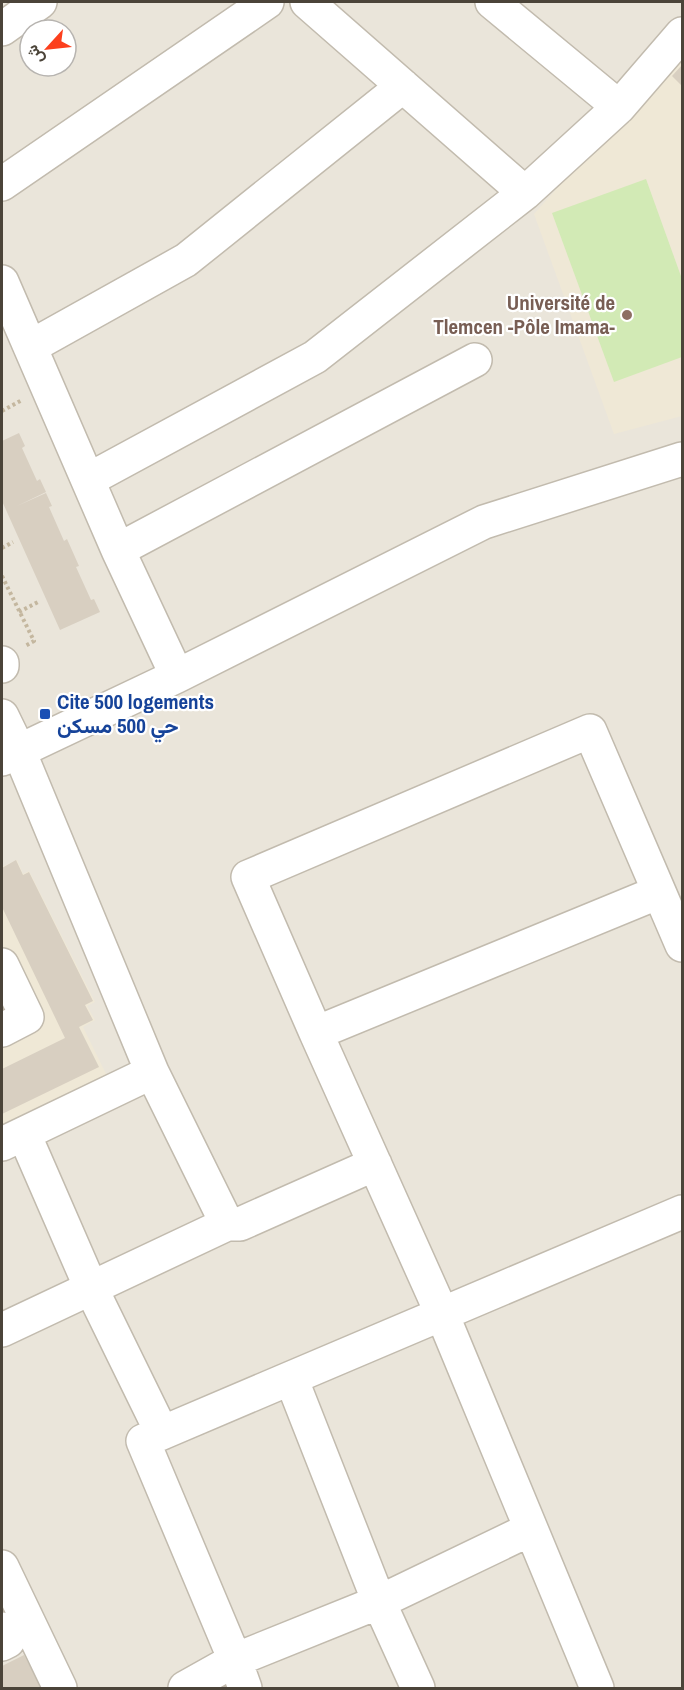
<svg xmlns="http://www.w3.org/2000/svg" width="684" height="1690" font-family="'Archivo Narrow',Vazirmatn,sans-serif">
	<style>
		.residential { fill: #eae5da; fill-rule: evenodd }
		.education { fill: #efe8d6 }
		.green { fill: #d2eab5 }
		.building { fill: #d8cfc1 }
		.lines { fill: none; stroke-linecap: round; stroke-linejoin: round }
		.minor-casing { stroke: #c2bbae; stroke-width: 36 }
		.path { stroke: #c4b79f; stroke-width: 4; stroke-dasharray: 3 3; stroke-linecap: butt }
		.minor { stroke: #fff; stroke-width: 33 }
		.education-dot { fill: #8d6e63; stroke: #fff; stroke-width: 2 }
		.transit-dot { fill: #1a4fb4; stroke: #fff; stroke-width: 2 }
		.labels { text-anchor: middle; stroke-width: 4.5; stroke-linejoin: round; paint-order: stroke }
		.education-label { font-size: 21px; font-weight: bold; fill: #785e54; stroke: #fff; text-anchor: end }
		.transit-label { font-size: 21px; font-weight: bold; fill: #164399; stroke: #fff; text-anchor: start }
	</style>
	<rect width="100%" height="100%" fill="#f6f3ec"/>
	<!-- residential -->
	<path class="residential" d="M 2,2 L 682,2 L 682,1688 L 2,1688 ZM 30,30 L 66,30 L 66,66 L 30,66 Z"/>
	<!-- education -->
	<path class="education" d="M 682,49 L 682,416 L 614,434 L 534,214 Z
		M 17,860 L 23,874 L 29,871 L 95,1002 L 87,1006 L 95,1020 L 83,1027 L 110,1082 L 2,1136 L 2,867 Z"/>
	<!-- green -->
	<path class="green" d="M 646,179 L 682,279 L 682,357 L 614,382 L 552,213 Z"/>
	<!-- building -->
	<path class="building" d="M 682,65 L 682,86 L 672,76 Z
		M 19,433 L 25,446 L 22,448 L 37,481 L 40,479 L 46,492 L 17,506 L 46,493 L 52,506 L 49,507 L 64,541 L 67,539 L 79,566 L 76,567 L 91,600 L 94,599 L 100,612 L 60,630 L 2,501 L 2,441 Z
		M 16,860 L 23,875 L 29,872 L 93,1001 L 85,1005 L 93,1020 L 79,1027 L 99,1067 L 2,1114 L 2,1069 L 65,1038 L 2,907 L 2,868 Z
		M 24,1655 L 42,1688 L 2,1688 L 2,1666 Z"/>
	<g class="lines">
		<defs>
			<path id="minor" d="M 307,2 L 525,193
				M 492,2 L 619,107
				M 2,29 L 40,2
				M 2,184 L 267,2
				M 2,282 L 118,550 L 177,676
				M 30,347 L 186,260 L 403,86
				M 88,480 L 315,357 L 525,193 L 619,107 L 682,34
				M 118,550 L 475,360
				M 2,663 L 2,666
				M 2,716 L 19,751 L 152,1072 L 227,1224
				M 2,759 L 177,676 L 484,522 L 682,459
				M 659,892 L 316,1033 L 248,877 L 590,731 L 682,945
				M 2,965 L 27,1017 L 2,1030
				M 316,1033 L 442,1314 L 597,1688
				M 24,1134 L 91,1288 L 162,1433
				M 2,1144 L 152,1072
				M 2,1330 L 227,1224 L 240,1224 L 375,1164
				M 2,1567 L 60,1688
				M 2,1629 L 8,1641 L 2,1644
				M 185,1688 L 235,1660 L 143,1441 L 291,1378
				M 245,1688 L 235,1660 L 379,1602 L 291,1378 L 682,1212
				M 418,1688 L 379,1602 L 531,1529"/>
		</defs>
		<!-- minor casing -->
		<use href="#minor" class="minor-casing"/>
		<!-- path -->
		<path class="path" d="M 2,411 L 22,400
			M 2,548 L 13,542
			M 2,576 L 34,641 L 25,646
			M 19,612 L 38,602"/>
		<!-- minor -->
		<use href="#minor" class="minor"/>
	</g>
	<!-- markers -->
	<circle class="education-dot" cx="627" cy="315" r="6"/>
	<rect class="transit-dot" x="39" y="708" width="12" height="12" rx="3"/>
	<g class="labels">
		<!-- education labels -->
		<g class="education-label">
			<text x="615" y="310">Université de<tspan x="615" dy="24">Tlemcen -Pôle Imama-</tspan></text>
		</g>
		<!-- transit labels -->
		<g class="transit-label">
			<text x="57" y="709">Cite 500 logements<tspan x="57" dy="24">حي 500 مسكن</tspan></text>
		</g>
	</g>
	<!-- border -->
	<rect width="684" height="1690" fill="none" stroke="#4b4439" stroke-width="6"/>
	<!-- north arrow -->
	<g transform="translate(48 48) rotate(243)"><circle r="28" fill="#ffffff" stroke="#b7b4b0" stroke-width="1.5"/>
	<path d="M0-4.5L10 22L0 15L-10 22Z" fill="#fc3f1d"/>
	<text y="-9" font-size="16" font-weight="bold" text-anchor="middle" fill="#4b4439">ش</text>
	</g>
</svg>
